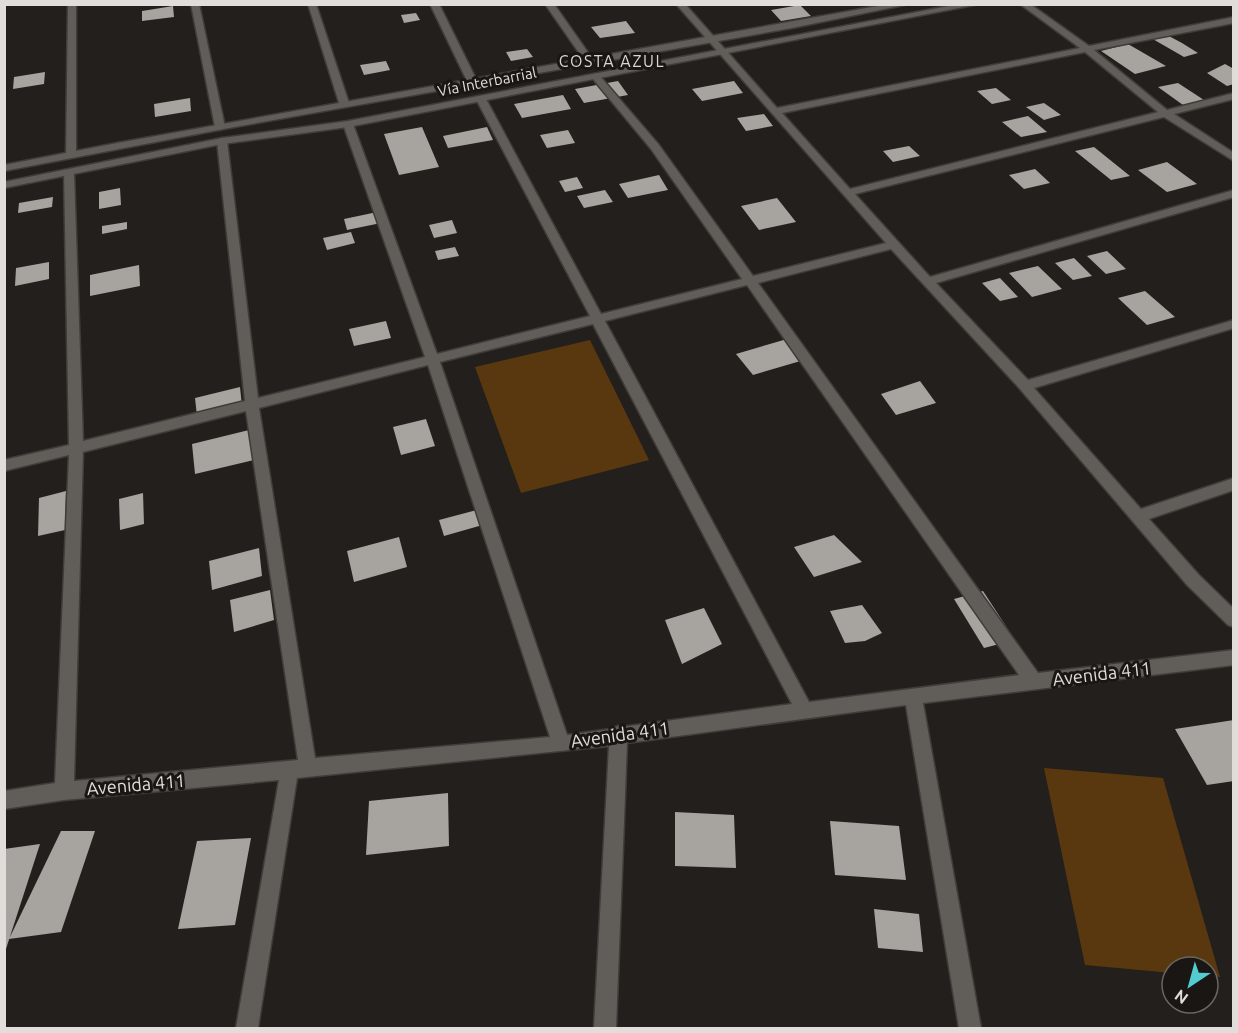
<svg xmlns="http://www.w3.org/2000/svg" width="1238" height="1033" font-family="Ubuntu,sans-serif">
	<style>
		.green { fill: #5a380f }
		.building { fill: #a7a39f }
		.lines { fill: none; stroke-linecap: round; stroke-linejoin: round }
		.street-casing { stroke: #3f3c3a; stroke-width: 3 }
		.secondary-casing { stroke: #3f3c3a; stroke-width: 3 }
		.street { fill: #615d59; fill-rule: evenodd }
		.secondary { fill: #615d59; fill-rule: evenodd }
		.labels { text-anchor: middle; stroke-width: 6; stroke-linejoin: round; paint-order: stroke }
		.far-street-label { font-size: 15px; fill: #e0dddb; stroke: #191613 }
		.far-neighbourhood-label { font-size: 16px; letter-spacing: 1.5px; fill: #dad6d1; stroke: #191613 }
		.street-label { font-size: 18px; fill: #e0dddb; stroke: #191613 }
	</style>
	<rect width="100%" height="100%" fill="#231f1c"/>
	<!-- green -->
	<path class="green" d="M 590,340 L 649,460 L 521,493 L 475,367 Z
		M 1044,768 L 1163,778 L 1220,977 L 1208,976 L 1208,967 L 1172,967 L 1172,973 L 1085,965 Z"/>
	<!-- building -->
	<path class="building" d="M 800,5 L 811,16 L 781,21 L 771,10 Z
		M 173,6 L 174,17 L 142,21 L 142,11 Z
		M 416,13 L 420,20 L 404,23 L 401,15 Z
		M 626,21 L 635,33 L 600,38 L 591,27 Z
		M 1165,34 L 1182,43 L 1198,53 L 1184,57 L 1151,38 Z
		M 1128,44 L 1166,66 L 1135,74 L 1101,51 Z
		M 527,49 L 533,57 L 511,61 L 506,52 Z
		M 386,61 L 390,70 L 364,75 L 360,65 Z
		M 1225,64 L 1234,69 L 1234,84 L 1227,86 L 1207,73 Z
		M 45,72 L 44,84 L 13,89 L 14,77 Z
		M 618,81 L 628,95 L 584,103 L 575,89 Z
		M 734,81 L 743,93 L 702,101 L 692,89 Z
		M 1178,83 L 1204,100 L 1183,105 L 1158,87 Z
		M 996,88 L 1011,100 L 992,104 L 977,91 Z
		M 563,95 L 571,109 L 522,118 L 514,104 Z
		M 190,98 L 191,111 L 155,117 L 154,104 Z
		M 1044,103 L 1061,115 L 1044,120 L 1026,107 Z
		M 764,114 L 773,126 L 746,131 L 737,118 Z
		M 1028,116 L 1047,132 L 1021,137 L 1002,122 Z
		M 422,127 L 439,167 L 399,175 L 384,134 Z
		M 487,127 L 493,140 L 448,148 L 443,136 Z
		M 568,130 L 575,143 L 547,148 L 540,135 Z
		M 909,146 L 920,156 L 893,162 L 883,151 Z
		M 1094,147 L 1130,176 L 1111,180 L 1075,151 Z
		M 1167,162 L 1197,184 L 1167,192 L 1138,170 Z
		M 1035,169 L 1050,183 L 1024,189 L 1009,175 Z
		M 659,175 L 668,190 L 628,198 L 619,184 Z
		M 577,177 L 583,188 L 565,192 L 559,181 Z
		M 120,188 L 121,205 L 99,209 L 99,192 Z
		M 605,190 L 613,202 L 584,208 L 577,196 Z
		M 53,197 L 52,207 L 18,213 L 19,203 Z
		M 777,198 L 796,222 L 759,230 L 741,206 Z
		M 382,211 L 386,222 L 347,230 L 344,219 Z
		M 452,220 L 457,233 L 434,238 L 429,225 Z
		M 127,222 L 127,229 L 102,234 L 102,226 Z
		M 351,232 L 355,243 L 327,250 L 323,238 Z
		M 455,247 L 459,256 L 438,260 L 435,251 Z
		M 1107,251 L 1126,269 L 1106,274 L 1087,256 Z
		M 1074,258 L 1092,276 L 1073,280 L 1055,263 Z
		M 49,262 L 49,279 L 15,286 L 16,268 Z
		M 139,265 L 140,286 L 90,296 L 90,275 Z
		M 1038,266 L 1062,289 L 1032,297 L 1009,273 Z
		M 1000,278 L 1018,297 L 1000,301 L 982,283 Z
		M 1145,291 L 1175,317 L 1147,325 L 1118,298 Z
		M 386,321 L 391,338 L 354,346 L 349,329 Z
		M 787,339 L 804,360 L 753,375 L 736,354 Z
		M 920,381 L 936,403 L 896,415 L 881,394 Z
		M 240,387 L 242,406 L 197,416 L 195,398 Z
		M 426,419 L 435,446 L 401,455 L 393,427 Z
		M 249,430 L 254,460 L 195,474 L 192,444 Z
		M 66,491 L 65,530 L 38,536 L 39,498 Z
		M 143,493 L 144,524 L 120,530 L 119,499 Z
		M 488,507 L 493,522 L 444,536 L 439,520 Z
		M 834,535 L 862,562 L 814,577 L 794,547 Z
		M 399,537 L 407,567 L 354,582 L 347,551 Z
		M 259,548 L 262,576 L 212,590 L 209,561 Z
		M 270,590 L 274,620 L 234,632 L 230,600 Z
		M 983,591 L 1015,640 L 984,648 L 954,599 Z
		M 862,605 L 882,633 L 865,641 L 845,643 L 830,611 Z
		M 704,608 L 722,644 L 682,664 L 665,620 Z
		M 1234,720 L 1234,781 L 1207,785 L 1175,729 Z
		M 448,793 L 449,846 L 366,855 L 369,801 Z
		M 675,812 L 734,815 L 736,868 L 675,866 Z
		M 830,821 L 899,826 L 906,880 L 835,875 Z
		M 61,831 L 95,831 L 61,932 L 9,939 Z
		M 251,838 L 235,925 L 178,929 L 197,841 Z
		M 40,844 L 5,952 L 4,952 L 4,849 Z
		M 874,909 L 919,914 L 923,952 L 878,948 Z"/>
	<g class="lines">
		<defs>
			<path id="street" d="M 68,4 L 76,4 L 76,154 L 71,157 L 66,154 Z
				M 191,4 L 199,4 L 225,127 L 220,130 L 215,127 Z
				M 308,4 L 316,4 L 349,103 L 347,105 L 339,103 Z
				M 430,4 L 439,4 L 477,81 L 475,83 L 467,81 Z
				M 545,4 L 554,4 L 594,61 L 592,63 L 586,63 Z
				M 676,4 L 685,4 L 777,108 L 1080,48 L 1020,4 L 1030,4 L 1089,46 L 1234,17 L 1234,23 L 1094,50 L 1167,110 L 1234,93 L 1234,99 L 1174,114 L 1234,153 L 1234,161 L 1164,117 L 855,194 L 930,277 L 1234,190 L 1234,197 L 936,283 L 1028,380 L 1234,320 L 1234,328 L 1034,388 L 1141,509 L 1234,478 L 1234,490 L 1149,519 L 1199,575 L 1234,609 L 1234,627 L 1228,625 L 1187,585 L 1020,389 L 891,249 L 758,283 L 1038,673 L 1234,650 L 1234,665 L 923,703 L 981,1028 L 959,1028 L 906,705 L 627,743 L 616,1028 L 594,1028 L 609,746 L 297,778 L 258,1028 L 236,1028 L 279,780 L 64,800 L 4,809 L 4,791 L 55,783 L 69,455 L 4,471 L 4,460 L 69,445 L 64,173 L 69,170 L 74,173 L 83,441 L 245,401 L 217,141 L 222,138 L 227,141 L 258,398 L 425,357 L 343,124 L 348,121 L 353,124 L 437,354 L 590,316 L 476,99 L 481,96 L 486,99 L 601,314 L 742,279 L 651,149 L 593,79 L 591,77 L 596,74 L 599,75 L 659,145 L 753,276 L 886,243 ZM 1085,52 L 1158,112 L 850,189 L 782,113 ZM 747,285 L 1019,675 L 809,702 L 605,321 ZM 593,324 L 792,704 L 622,727 L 618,726 L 611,729 L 567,735 L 440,362 ZM 428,365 L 550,737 L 315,758 L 259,408 ZM 246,411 L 298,760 L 74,781 L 83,452 Z"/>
			<path id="secondary" d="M 889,4 L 909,4 L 792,28 L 229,128 L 4,171 L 4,165 L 117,143 Z
				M 959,4 L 979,4 L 348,127 L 222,144 L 4,188 L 4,182 L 222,138 L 348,121 Z"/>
		</defs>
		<!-- street casing -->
		<use href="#street" class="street-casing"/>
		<!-- secondary casing -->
		<use href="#secondary" class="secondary-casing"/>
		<!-- street -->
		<use href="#street" class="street"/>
		<!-- secondary -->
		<use href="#secondary" class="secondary"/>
	</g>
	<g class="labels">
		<!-- far-street labels -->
		<g class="far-street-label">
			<text transform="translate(487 82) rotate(-11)" y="5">Vía Interbarrial</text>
		</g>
		<!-- far-neighbourhood labels -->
		<g class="far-neighbourhood-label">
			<text x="612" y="67">COSTA AZUL</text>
		</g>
		<!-- street labels -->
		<g class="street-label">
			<text transform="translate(1102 674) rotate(-7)" y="6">Avenida 411</text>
			<text transform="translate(620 735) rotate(-8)" y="6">Avenida 411</text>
			<text transform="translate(136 785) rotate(-5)" y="6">Avenida 411</text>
		</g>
	</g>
	<!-- border -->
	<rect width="1238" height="1033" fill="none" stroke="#e0dddb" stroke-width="12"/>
	<!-- north arrow -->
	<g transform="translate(1190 985) rotate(216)"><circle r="28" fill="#191613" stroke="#696663" stroke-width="1.5"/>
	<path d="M0-4.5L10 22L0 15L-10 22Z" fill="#52ccd1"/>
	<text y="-9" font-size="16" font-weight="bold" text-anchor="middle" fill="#e0dddb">N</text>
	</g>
</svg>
